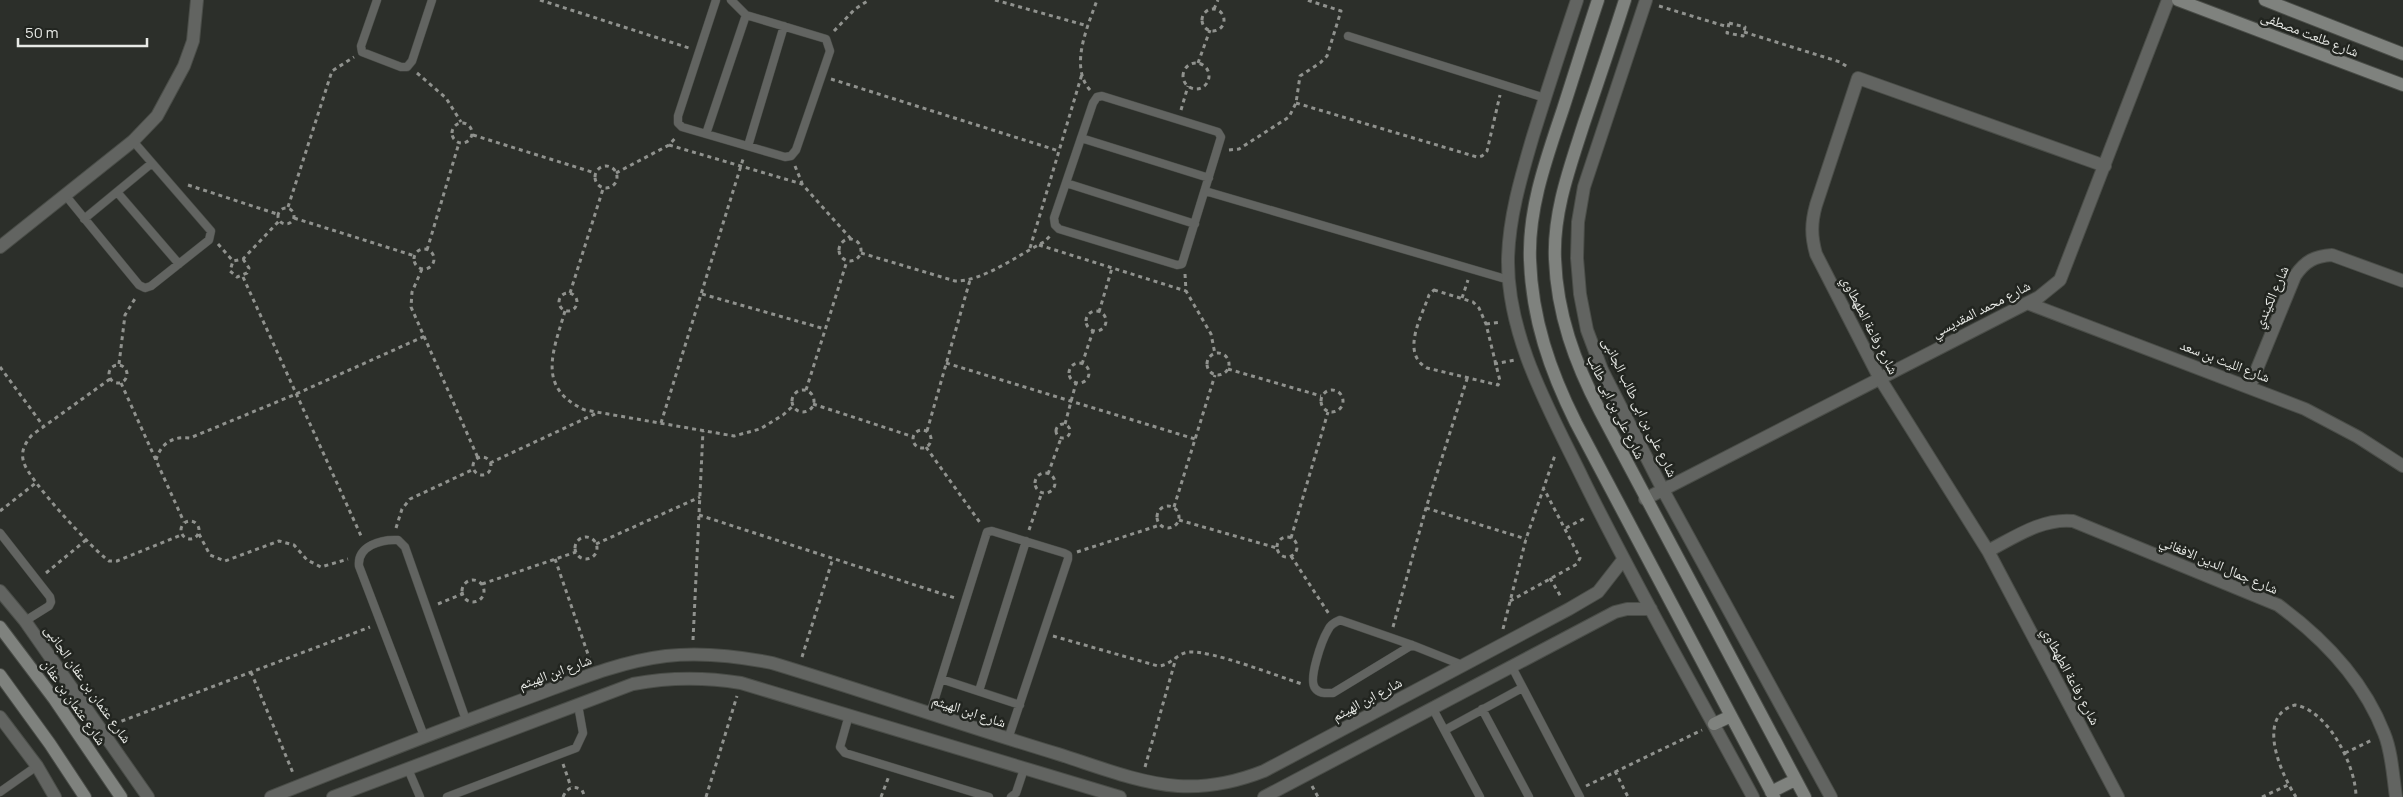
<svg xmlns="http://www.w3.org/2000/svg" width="2403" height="797" font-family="Manrope,'Noto Naskh Arabic',sans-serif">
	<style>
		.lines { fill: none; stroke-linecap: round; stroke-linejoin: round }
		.lane-casing { stroke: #4a4d48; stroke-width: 9 }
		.street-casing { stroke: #4a4d48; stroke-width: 14 }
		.secondary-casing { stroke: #4a4d48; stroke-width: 14 }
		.path { stroke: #90928e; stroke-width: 3; stroke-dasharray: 4 4; stroke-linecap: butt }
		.lane { stroke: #626461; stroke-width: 8 }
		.street { stroke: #626461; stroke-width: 12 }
		.secondary { stroke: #7f827e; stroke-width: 12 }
		.labels { text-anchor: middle; stroke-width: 5; stroke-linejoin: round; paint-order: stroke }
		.street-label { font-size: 14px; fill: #e8eae6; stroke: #222520 }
	</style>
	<rect width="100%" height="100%" fill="#2c2f2a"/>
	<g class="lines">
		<defs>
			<path id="lane" d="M 377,0 L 361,46 L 362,52 L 401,67 L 407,67 L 412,61 L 432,0
				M 716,0 L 678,116 L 678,123 L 682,127 L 785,157 L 791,156 L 796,150 L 830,51 L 826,39 L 746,15 L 731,0
				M 1348,36 L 1545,98
				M 1102,96 L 1218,132 L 1221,137 L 1182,264 L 1177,265 L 1059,229 L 1055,225 L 1054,218 L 1093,103 L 1097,97 Z
				M 706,134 L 746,15
				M 1081,138 L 1209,178
				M 748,146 L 784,26
				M 1066,183 L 1195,224
				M 1205,191 L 1509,280
				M 117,192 L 179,264
				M 66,196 L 139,285 L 145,288 L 151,286 L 209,240 L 211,231 L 133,141
				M 84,219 L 152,163
				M 0,533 L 50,597 L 51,602 L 49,606 L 25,621
				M 1412,645 L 1333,693 C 1326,693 1319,694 1315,688 C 1308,679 1322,640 1328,630 C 1330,625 1335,622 1340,620 L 1412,645 L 1462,665
				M 1512,667 L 1580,797
				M 941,679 L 1020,705
				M 979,691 L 1026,541
				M 1433,709 L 1480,797
				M 1482,709 L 1529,797
				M 930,714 L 987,532 L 992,531 L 1064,553 L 1068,555 L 1068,559 L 1008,739
				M 849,715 L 840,747 L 845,753 L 989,797
				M 1445,730 L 1522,688
				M 424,736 L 359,566 C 357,546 381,539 398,540 L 405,547 L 466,720
				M 408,769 L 420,797
				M 0,792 L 37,766
				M 447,797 L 576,748 L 583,733 L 578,705
				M 1011,797 L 1016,793 L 1024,769"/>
			<path id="street" d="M 1577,0 C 1562,45 1547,91 1533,136 C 1521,177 1509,217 1508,259 C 1507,337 1550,411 1583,479 C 1636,587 1696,691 1753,797
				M 1646,0 L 1584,187 L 1578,222 L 1577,258 L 1580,294 L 1587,330 L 1602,370 L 1663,490 L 1831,797
				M 2105,166 L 1858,78 L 1816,205 C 1811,223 1811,236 1816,254 L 1879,377 L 1988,551 L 2118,797
				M 0,247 L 133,141 L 157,116 L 184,66 L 193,41 L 197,0
				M 2027,303 L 2305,409 L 2358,437 L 2403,466
				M 2250,386 L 2295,276 C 2305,261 2315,256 2332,255 L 2403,281
				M 1645,499 L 2039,297 L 2060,280 L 2168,0
				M 1988,551 C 2015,537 2042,518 2073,521 L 2278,605 C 2323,638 2363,679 2384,733 C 2392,752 2393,777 2396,797
				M 0,591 L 25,621 L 148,797
				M 0,717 L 37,766 L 55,797
				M 271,797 C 354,764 438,731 522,700 C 569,683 616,662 666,656 C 702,652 737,656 772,663 C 868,692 962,725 1058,754 C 1096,766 1138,783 1178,786 C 1208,788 1236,782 1264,771 L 1569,609 L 1598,592 L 1623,560
				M 333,797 L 633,684 C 670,677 704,677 741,683 L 1120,797
				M 1264,797 L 1615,612 L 1627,609 L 1651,609"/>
			<path id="secondary" d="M 1598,0 C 1586,36 1575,72 1563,109 C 1547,157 1528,208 1530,260 C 1532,319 1550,371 1576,423 L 1774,797
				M 1625,0 C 1612,41 1598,82 1584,123 C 1570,167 1553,212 1555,259 C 1557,314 1575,363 1600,411 L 1805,797
				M 2178,0 L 2403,85
				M 2265,0 L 2403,54
				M 0,627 L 55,700 L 121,797
				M 0,675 L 50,744 L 85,797
				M 1714,724 L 1731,716
				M 1771,792 L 1795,780"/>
		</defs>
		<!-- lane casing -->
		<use href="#lane" class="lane-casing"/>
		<!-- street casing -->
		<use href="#street" class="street-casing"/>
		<!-- secondary casing -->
		<use href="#secondary" class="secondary-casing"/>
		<!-- path -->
		<path class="path" d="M 540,0 L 689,48
			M 995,0 L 1088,26
			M 1659,6 L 1728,27
			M 1214,9 L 1218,0
			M1202 20a11 11 0 1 1 22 0a11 11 0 1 1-22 0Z
			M 1729,23 L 1745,27 L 1743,36 L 1727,33 Z
			M 834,31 L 855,9 L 869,0
			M 1744,32 L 1840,62 L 1849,68
			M 1198,63 L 1210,30
			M1183 76a13 13 0 1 1 26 0a13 13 0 1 1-26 0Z
			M 417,73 L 446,98 L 461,122
			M 831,79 L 1059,151
			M 1090,90 C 1069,66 1088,26 1097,0
			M 1296,103 L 1477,157 L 1482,156 L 1487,151 L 1500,95
			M 1181,110 L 1188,86
			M452 133a10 10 0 1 1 20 0a10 10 0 1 1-20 0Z
			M 473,135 L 595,173
			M 669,145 L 802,184 L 851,239
			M 1229,150 L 1239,149 L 1289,117 L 1296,103 L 1300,76 L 1320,63 L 1327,56 L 1341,11 L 1307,0
			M595 177a11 11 0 1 1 22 0a11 11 0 1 1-22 0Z
			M 795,166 L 802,183
			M 616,173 L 669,145 L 677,136
			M 188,185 L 277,214
			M 288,207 L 332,71 L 354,57
			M278 216a8 8 0 1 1 16 0a8 8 0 1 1-16 0Z
			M 294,218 L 415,256
			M839 250a11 11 0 1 1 22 0a11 11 0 1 1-22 0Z
			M 218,244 L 233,261
			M 1039,245 L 1186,291
			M 1030,248 L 1082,74
			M414 259a10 10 0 1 1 20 0a10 10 0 1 1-20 0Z
			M 427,250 L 459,143
			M 861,253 L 955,281 C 982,282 1020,254 1044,242 L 1051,235
			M 243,259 L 249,268 L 247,273 L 237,277 L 230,271 L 233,261 L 243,259 L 279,221
			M 422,269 L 412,292 L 411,307 L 478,458
			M 1185,274 L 1186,291 L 1211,334 L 1215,354
			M 243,277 L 362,538
			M 1434,290 L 1473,302 L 1479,308 L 1486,324 L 1500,381 L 1498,385 L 1427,368 C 1400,353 1422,316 1429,295 Z
			M559 302a9 9 0 1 1 18 0a9 9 0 1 1-18 0Z
			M 570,293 L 603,189
			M 702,294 L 825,329
			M 1462,298 L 1468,280
			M 565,311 C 553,352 536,388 585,410 L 734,436 L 760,429 L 783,415 L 793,406
			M1086 321a10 10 0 1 1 20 0a10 10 0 1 1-20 0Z
			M 1099,312 L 1112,268
			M 1486,324 L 1501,322
			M1207 364a11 11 0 1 1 22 0a11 11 0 1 1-22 0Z
			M 946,363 L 1195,439
			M1069 373a10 10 0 1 1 20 0a10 10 0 1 1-20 0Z
			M 119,364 L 125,315 L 136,297
			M 1082,364 L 1093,331
			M 1494,364 L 1515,360
			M109 374a9 9 0 1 1 18 0a9 9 0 1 1-18 0Z
			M 0,367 L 44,427
			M 1228,369 L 1321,396
			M 110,379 L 32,435 C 25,443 20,452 24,463 C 29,480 92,549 109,561 L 117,561 L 181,535
			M 121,383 L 184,522
			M1321 401a11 11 0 1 1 22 0a11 11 0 1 1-22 0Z
			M 806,390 L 847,261
			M792 401a11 11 0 1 1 22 0a11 11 0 1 1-22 0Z
			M 813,404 L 914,437
			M 661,423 L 744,156
			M 1065,424 L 1076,383
			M1056 431a7 7 0 1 1 14 0a7 7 0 1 1-14 0Z
			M913 439a9 9 0 1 1 18 0a9 9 0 1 1-18 0Z
			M 927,431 L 970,280
			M 926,447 L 981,524
			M473 466a9 9 0 1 1 18 0a9 9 0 1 1-18 0Z
			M 156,460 C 161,443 173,436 190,438 L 296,394 L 425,336
			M 490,463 L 599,412
			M1035 483a10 10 0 1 1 20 0a10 10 0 1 1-20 0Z
			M 1048,474 L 1061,438
			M1157 517a11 11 0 1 1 22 0a11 11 0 1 1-22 0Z
			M 1174,507 L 1215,375
			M 1426,508 L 1526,539
			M 0,511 L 37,482
			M 699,515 L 955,598
			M 1179,520 L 1277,548
			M181 530a9 9 0 1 1 18 0a9 9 0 1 1-18 0Z
			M 396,528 L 402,509 L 410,499 L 474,469
			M 1566,528 L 1587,517
			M 1029,530 L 1042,492
			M 199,534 L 210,555 L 225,561 L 279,541 L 294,545 L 307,560 L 321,567 L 348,559
			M575 548a11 11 0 1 1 22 0a11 11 0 1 1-22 0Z
			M1277 547a10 10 0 1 1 20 0a10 10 0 1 1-20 0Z
			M 1291,538 L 1328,412
			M 596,544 L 700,497
			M 1077,552 L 1160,525
			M 1291,556 L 1329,614
			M 555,559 L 590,660
			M 46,573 L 86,540
			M 1550,578 L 1561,597
			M462 591a11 11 0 1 1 22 0a11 11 0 1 1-22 0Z
			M 482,584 L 576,552
			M 1510,601 L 1577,564 L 1580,558 L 1543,487
			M 438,604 L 462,594
			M 1393,627 L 1426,508 L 1467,379
			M 1503,629 L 1526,539 L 1555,455
			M 1053,636 L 1158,666 C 1170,666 1177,653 1189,652 C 1211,650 1277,676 1302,684
			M 693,640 L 703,431
			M 802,657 L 833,558
			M 251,672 L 293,773
			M 114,724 L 370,627
			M 2345,753 L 2372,740
			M 563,764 L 571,787
			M 1145,767 L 1176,658
			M 1615,771 L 1628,797
			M 1312,786 L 1318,797
			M 1586,786 L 1702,730
			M 563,797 C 567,788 573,785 582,790 L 585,797
			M 706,797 L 737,696
			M 881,797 L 889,776
			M 2262,797 L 2288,785
			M 2296,797 C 2281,774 2255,716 2295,705 C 2328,710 2356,766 2356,797"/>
		<!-- lane -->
		<use href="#lane" class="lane"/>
		<!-- street -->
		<use href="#street" class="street"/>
		<!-- secondary -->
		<use href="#secondary" class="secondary"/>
	</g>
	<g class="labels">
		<!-- street labels -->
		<g class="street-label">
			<text transform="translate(2310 34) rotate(21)" y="5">شارع طلعت مصطفى</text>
			<text transform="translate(2271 297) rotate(-66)" y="5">شارع الكيندي</text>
			<text transform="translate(1981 309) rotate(-27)" y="5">شارع محمد المقديسي</text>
			<text transform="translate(1870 325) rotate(63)" y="5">شارع رفاعة الطهطاوي</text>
			<text transform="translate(2225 361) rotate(21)" y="5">شارع الليث بن سعد</text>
			<text transform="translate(1616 407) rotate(64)" y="5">شارع على بن ابى طالب</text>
			<text transform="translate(1640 407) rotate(64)" y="5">شارع على بن ابى طالب الجانبى</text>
			<text transform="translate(2219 565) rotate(23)" y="5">شارع جمال الدين الافغاني</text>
			<text transform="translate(555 672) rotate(-20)" y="5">شارع ابن الهيثم</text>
			<text transform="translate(2071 676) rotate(62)" y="5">شارع رفاعة الطهطاوي</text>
			<text transform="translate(88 684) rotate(55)" y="5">شارع عثمان بن عفان الجانبى</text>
			<text transform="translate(1367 699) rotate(-28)" y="5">شارع ابن الهيثم</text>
			<text transform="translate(74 702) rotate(55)" y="5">شارع عثمان بن عفان</text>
			<text transform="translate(969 711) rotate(18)" y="5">شارع ابن الهيثم</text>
		</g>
	</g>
	<!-- scale -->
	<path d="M18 38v8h129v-8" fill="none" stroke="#e8eae6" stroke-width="2.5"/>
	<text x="25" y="38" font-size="15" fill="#e8eae6" stroke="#222520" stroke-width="4" paint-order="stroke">50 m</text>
</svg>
